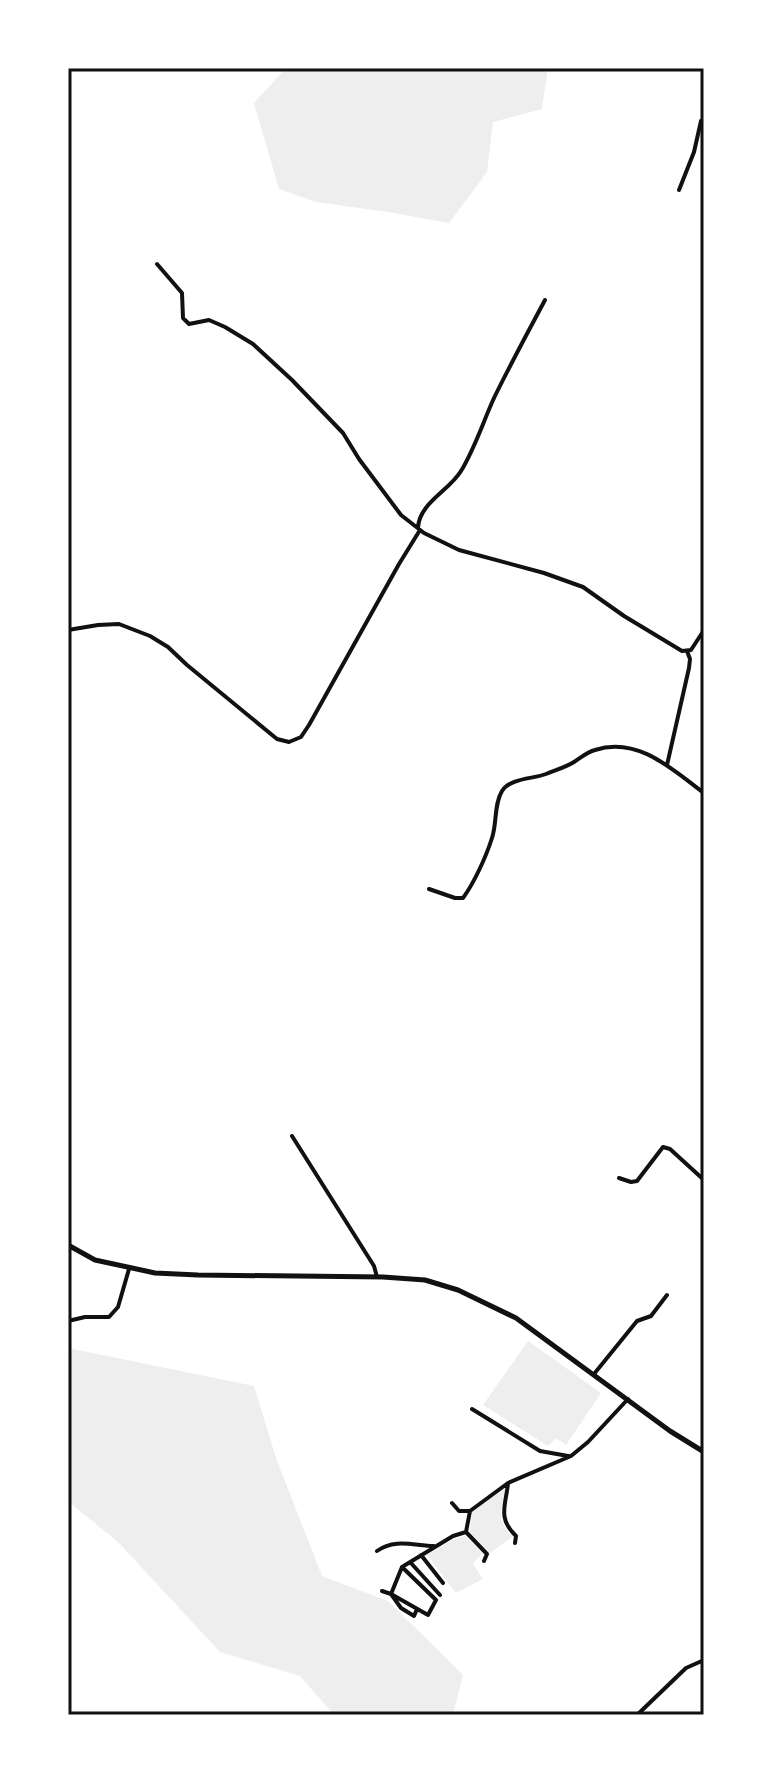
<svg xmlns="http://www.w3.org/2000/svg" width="772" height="1783" font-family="Raleway,sans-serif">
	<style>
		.green { fill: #eee }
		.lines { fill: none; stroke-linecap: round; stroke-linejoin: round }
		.minor { stroke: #111; stroke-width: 4 }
		.secondary { stroke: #111; stroke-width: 5 }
		.neatline { fill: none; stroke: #111; stroke-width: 3 }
	</style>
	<rect width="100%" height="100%" fill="#fff"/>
	<!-- green -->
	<path class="green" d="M 286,68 L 548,68 L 542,109 L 493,122 L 487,172 L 449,223 L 388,212 L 316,202 L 279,189 L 254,103 Z
		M 528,1341 L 601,1393 L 566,1445 L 556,1438 L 548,1446 L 483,1405 Z
		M 68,1348 L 254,1386 L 276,1458 L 322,1576 L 388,1601 L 463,1675 L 453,1715 L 334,1715 L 300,1676 L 220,1652 L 119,1543 L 68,1501 Z
		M 505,1487 C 503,1509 494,1517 512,1537 L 490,1553 L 470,1532 L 472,1512 Z
		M 465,1536 L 482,1553 L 473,1564 L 483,1579 L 456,1593 L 427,1555 L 454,1539 Z"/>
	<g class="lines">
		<!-- minor -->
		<path class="minor" d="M 679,190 L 694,152 L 701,121 L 704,119
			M 157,264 L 182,293 L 183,318 L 189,324 L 209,320 L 225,327 L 253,344 L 292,380 L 343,433 L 359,459 L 401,515 L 424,533 L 459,550 L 544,573 L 583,587 L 624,616 L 682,651 L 691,650 L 704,630
			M 418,528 C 419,503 449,491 461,471 C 475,448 483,422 494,398 C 510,365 528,332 545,300
			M 68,630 L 98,625 L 119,624 L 150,636 L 168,647 L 187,665 L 277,739 L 289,742 L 301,737 L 309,725 L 399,564 L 420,530
			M 667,765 L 689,668 L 690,659 L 687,651
			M 429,889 L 455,898 L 463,898 C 474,883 486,857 492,838 C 497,823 494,804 502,791 C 510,778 533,779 546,774 C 556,770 566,767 574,762 C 582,757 587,752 595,750 C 638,736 673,770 704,793
			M 292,1136 L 374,1266 L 377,1277
			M 619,1178 L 631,1182 L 637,1181 L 663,1147 L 670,1149 L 704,1180
			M 68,1321 L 85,1317 L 109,1317 L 118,1307 L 129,1269
			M 594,1374 L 637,1321 L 651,1316 L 667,1295
			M 68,1396 L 69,1398
			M 472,1409 L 540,1451 L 568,1456
			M 508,1483 C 506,1505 497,1518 516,1536 L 515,1543
			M 452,1503 L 459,1511 L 470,1511
			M 466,1532 L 487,1554 L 484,1561
			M 377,1551 C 395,1538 415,1546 434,1546
			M 421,1555 L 443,1583
			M 410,1562 L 440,1595
			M 402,1567 L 436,1600 L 428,1615 L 391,1594 L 401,1608 L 414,1616 L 417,1609
			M 382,1591 L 391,1594 L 402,1567 L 453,1536 L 466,1532 L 470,1511 L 508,1483 L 571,1456 L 588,1442 L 628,1399
			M 637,1715 L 686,1668 L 704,1660"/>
		<!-- secondary -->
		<path class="secondary" d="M 68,1245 L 95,1260 L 155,1273 L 198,1275 L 383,1277 L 425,1280 L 458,1290 L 516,1318 L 670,1431 L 704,1452"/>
	</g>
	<!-- border -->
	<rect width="772" height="1783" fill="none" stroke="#ffffff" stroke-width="140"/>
	<rect x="70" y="70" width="632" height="1643" class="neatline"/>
</svg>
